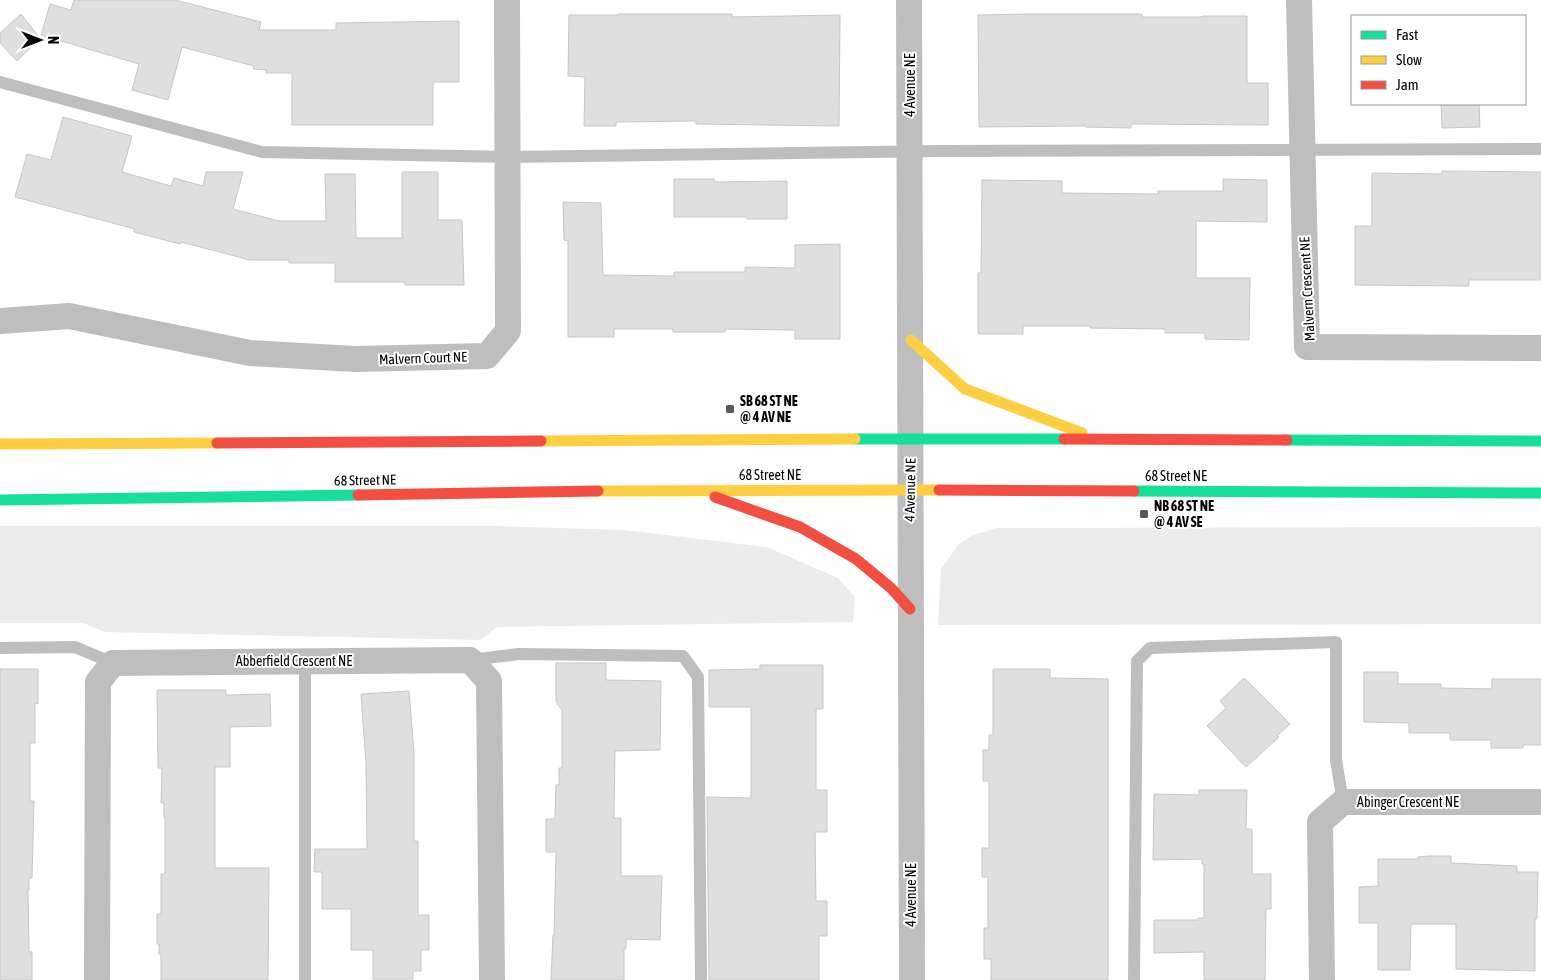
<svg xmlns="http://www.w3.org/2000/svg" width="1541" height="980" font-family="'Asap Condensed',sans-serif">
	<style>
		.green { fill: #ececec }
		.building { fill: #dfdfdf; stroke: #c7c7c7 }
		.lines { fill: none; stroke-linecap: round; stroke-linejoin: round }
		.lane { stroke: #bebebe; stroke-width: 12 }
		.street { stroke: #bebebe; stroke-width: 26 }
		.fast { stroke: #16e098; stroke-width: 11 }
		.slow { stroke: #ffcf43; stroke-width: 11 }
		.jam { stroke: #f24e42; stroke-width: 11 }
		.poi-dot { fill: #595959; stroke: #fff; stroke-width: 2 }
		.labels { text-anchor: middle; stroke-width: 4; stroke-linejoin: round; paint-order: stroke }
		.street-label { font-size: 14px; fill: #000; stroke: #fff }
		.poi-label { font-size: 14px; font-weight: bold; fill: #000; stroke: #fff; text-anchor: start }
	</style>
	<rect width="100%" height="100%" fill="#fff"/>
	<!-- green -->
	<path class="green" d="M 0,526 L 496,526 L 624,530 L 767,547 L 838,578 L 855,597 L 853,622 L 497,627 L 480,640 L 105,632 L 83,623 L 0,623 Z
		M 1541,527 L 1541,624 L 938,625 L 941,569 L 959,544 L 973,535 L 996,528 Z"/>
	<!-- building -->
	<path class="building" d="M 74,0 L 175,0 L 261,22 L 259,30 L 336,30 L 336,23 L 459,21 L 459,82 L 433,82 L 433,125 L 292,125 L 292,73 L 266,73 L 266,70 L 253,69 L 254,66 L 182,47 L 168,100 L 132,90 L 139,64 L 41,35 L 50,4 L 71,10 Z
		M 21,14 L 40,38 L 17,61 L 0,43 L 0,33 Z
		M 618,14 L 732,14 L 732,17 L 840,15 L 839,126 L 696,124 L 696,121 L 616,122 L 616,126 L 584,126 L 585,77 L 568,76 L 569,15 L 618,15 Z
		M 1031,14 L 1142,14 L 1142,17 L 1202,17 L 1202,16 L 1247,16 L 1247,83 L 1268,83 L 1268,125 L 1131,124 L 1131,128 L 1085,127 L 1085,126 L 979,127 L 978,15 Z
		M 1441,104 L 1479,104 L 1480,127 L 1442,128 Z
		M 63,117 L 132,136 L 122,172 L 171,186 L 174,178 L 203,186 L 206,172 L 243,172 L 233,209 L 279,221 L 326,221 L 325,174 L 355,174 L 356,238 L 402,238 L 402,172 L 438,172 L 438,220 L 462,220 L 464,285 L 405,285 L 405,282 L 335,282 L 335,263 L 289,263 L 289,260 L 250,260 L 181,242 L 180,244 L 134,232 L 135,229 L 15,197 L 27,154 L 51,160 Z
		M 1442,171 L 1541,172 L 1541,280 L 1469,280 L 1469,286 L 1355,285 L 1355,226 L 1372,226 L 1372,173 L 1442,174 Z
		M 674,179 L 714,179 L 714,182 L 787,181 L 787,219 L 747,219 L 747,217 L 674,217 Z
		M 1223,179 L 1267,180 L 1267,222 L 1196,221 L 1196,278 L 1250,278 L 1249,340 L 1205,339 L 1205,333 L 1165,333 L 1165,329 L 1090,328 L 1090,326 L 1023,326 L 1023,334 L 978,334 L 978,273 L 981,273 L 982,180 L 1062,181 L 1062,193 L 1158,194 L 1158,191 L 1223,191 Z
		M 563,202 L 601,203 L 603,275 L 674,276 L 674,272 L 745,272 L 745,267 L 795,268 L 795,245 L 840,244 L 840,339 L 795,339 L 795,330 L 725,329 L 725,332 L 673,332 L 673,329 L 614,329 L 614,337 L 568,337 L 568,241 L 564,240 Z
		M 556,663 L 606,663 L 606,680 L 661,681 L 660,750 L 615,751 L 614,818 L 621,818 L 621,876 L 662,876 L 660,940 L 626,939 L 626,949 L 624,949 L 624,980 L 551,980 L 553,935 L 554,935 L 556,852 L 546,852 L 546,819 L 555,819 L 556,785 L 559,785 L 559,768 L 562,768 L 562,710 L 556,702 Z
		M 760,665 L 823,665 L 823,709 L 816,709 L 816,790 L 827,790 L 827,832 L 815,832 L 816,901 L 827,901 L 827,936 L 819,936 L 819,980 L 709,980 L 707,797 L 751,798 L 751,707 L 709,707 L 709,670 L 760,669 Z
		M 0,669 L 38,669 L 38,704 L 35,703 L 35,743 L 30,743 L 30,801 L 34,801 L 32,878 L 29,878 L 29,890 L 28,890 L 29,952 L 32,952 L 32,980 L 0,980 Z
		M 993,669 L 1050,669 L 1050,678 L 1108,679 L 1108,980 L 991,980 L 991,959 L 984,959 L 984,928 L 988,928 L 988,877 L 982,877 L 982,848 L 989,848 L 989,781 L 983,781 L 983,750 L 989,750 L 989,735 L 993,735 Z
		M 1364,672 L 1398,672 L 1398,684 L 1441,684 L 1441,688 L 1492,689 L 1492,679 L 1541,679 L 1541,745 L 1523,745 L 1523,748 L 1491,748 L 1491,740 L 1450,740 L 1450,733 L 1409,733 L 1409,723 L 1364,722 Z
		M 1244,678 L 1290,724 L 1277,736 L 1279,737 L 1246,767 L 1207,726 L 1226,708 L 1220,701 Z
		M 157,690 L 226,690 L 226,695 L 270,694 L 271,726 L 230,727 L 230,767 L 215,767 L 215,868 L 269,868 L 268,980 L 161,980 L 161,954 L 159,954 L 159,944 L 157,944 L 157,914 L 161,914 L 161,874 L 165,874 L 165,817 L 164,817 L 164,803 L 161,803 L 162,768 L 158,768 Z
		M 409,691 L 414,752 L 414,841 L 418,841 L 418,915 L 429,915 L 429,950 L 421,950 L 421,971 L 413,971 L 413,979 L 373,979 L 373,950 L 351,950 L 351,909 L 322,909 L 322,872 L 314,872 L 315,849 L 367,849 L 366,764 L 361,694 Z
		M 1199,790 L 1247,790 L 1246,829 L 1252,829 L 1252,874 L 1271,874 L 1271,909 L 1266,909 L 1265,980 L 1204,980 L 1204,952 L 1154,953 L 1154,920 L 1198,920 L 1198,918 L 1204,918 L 1204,864 L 1202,864 L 1202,859 L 1153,860 L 1154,794 L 1199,795 Z
		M 1428,856 L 1451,856 L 1451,863 L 1517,866 L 1517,872 L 1538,872 L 1537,919 L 1535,919 L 1535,971 L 1456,969 L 1456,924 L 1411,924 L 1410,970 L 1378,970 L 1378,923 L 1359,923 L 1359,887 L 1378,886 L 1378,859 L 1418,859 L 1418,857 Z"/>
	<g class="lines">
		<!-- lane -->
		<path class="lane" d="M 0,82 L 262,152 L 508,157 L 940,151 L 1541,149
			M 0,648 L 75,647 L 113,663
			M 470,660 L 519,654 L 683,656 L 698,677 L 701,980
			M 305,980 L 305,661
			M 1134,980 L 1137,661 L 1150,648 L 1336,642 L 1336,760 L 1343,802"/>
		<!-- street -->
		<path class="street" d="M 909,0 C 911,327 910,653 912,980
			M 1299,0 L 1307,347 L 1541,348
			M 0,321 L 69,316 L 250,353 L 355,359 L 487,356 L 508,331 L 507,0
			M 97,980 L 98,682 L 113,663 L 470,660 L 489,681 L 492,980
			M 1322,980 L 1320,822 L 1343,802 L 1541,802"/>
		<!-- fast -->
		<path class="fast" d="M 855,439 L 1064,439
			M 1287,440 L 1541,441
			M 1134,491 L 1541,493
			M 0,500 L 358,495"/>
		<!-- slow -->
		<path class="slow" d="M 911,340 L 965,389 L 1082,433
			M 541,441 L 855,439
			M 0,444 L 217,443
			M 598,491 L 939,490"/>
		<!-- jam -->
		<path class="jam" d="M 1064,439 L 1287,440
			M 217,443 L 541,441
			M 939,490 L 1134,491
			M 358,495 L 598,491
			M 715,497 L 800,527 L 856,559 L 891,588 L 910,609"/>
	</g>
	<!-- markers -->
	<g class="poi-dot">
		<rect x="725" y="404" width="10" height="10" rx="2.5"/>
		<rect x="1139" y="509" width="10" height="10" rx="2.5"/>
	</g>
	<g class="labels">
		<!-- street labels -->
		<g class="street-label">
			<text transform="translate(910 85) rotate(-90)" y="5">4 Avenue NE</text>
			<text transform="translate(1307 289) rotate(-93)" y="5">Malvern Crescent NE</text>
			<text transform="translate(423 358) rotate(-2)" y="5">Malvern Court NE</text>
			<text x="770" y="480">68 Street NE</text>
			<text x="1176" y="481">68 Street NE</text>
			<text transform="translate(365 480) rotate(-1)" y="5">68 Street NE</text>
			<text transform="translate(910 490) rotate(-89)" y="5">4 Avenue NE</text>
			<text x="294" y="666">Abberfield Crescent NE</text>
			<text x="1408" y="807">Abinger Crescent NE</text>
			<text transform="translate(911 895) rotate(-90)" y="5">4 Avenue NE</text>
		</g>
		<!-- poi labels -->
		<g class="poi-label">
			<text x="740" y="406">SB 68 ST NE<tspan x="740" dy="16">@ 4 AV NE</tspan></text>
			<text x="1154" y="511">NB 68 ST NE<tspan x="1154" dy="16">@ 4 AV SE</tspan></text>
		</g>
	</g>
	<!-- legend -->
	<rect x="1351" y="15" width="175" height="90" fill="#ffffff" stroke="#999999"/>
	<rect x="1361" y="31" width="25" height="8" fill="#16e098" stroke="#999999"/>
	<text x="1396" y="40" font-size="15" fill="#000000">Fast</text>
	<rect x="1361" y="56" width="25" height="8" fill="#ffcf43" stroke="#999999"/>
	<text x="1396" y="65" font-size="15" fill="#000000">Slow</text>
	<rect x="1361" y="81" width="25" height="8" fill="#f24e42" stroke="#999999"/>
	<text x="1396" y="90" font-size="15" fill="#000000">Jam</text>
	<!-- north arrow -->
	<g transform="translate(40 40) rotate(90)" stroke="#ffffff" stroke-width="4" paint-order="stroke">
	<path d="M0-4L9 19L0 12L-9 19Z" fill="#000000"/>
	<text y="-8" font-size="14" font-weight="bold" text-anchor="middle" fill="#000000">N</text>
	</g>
</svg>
